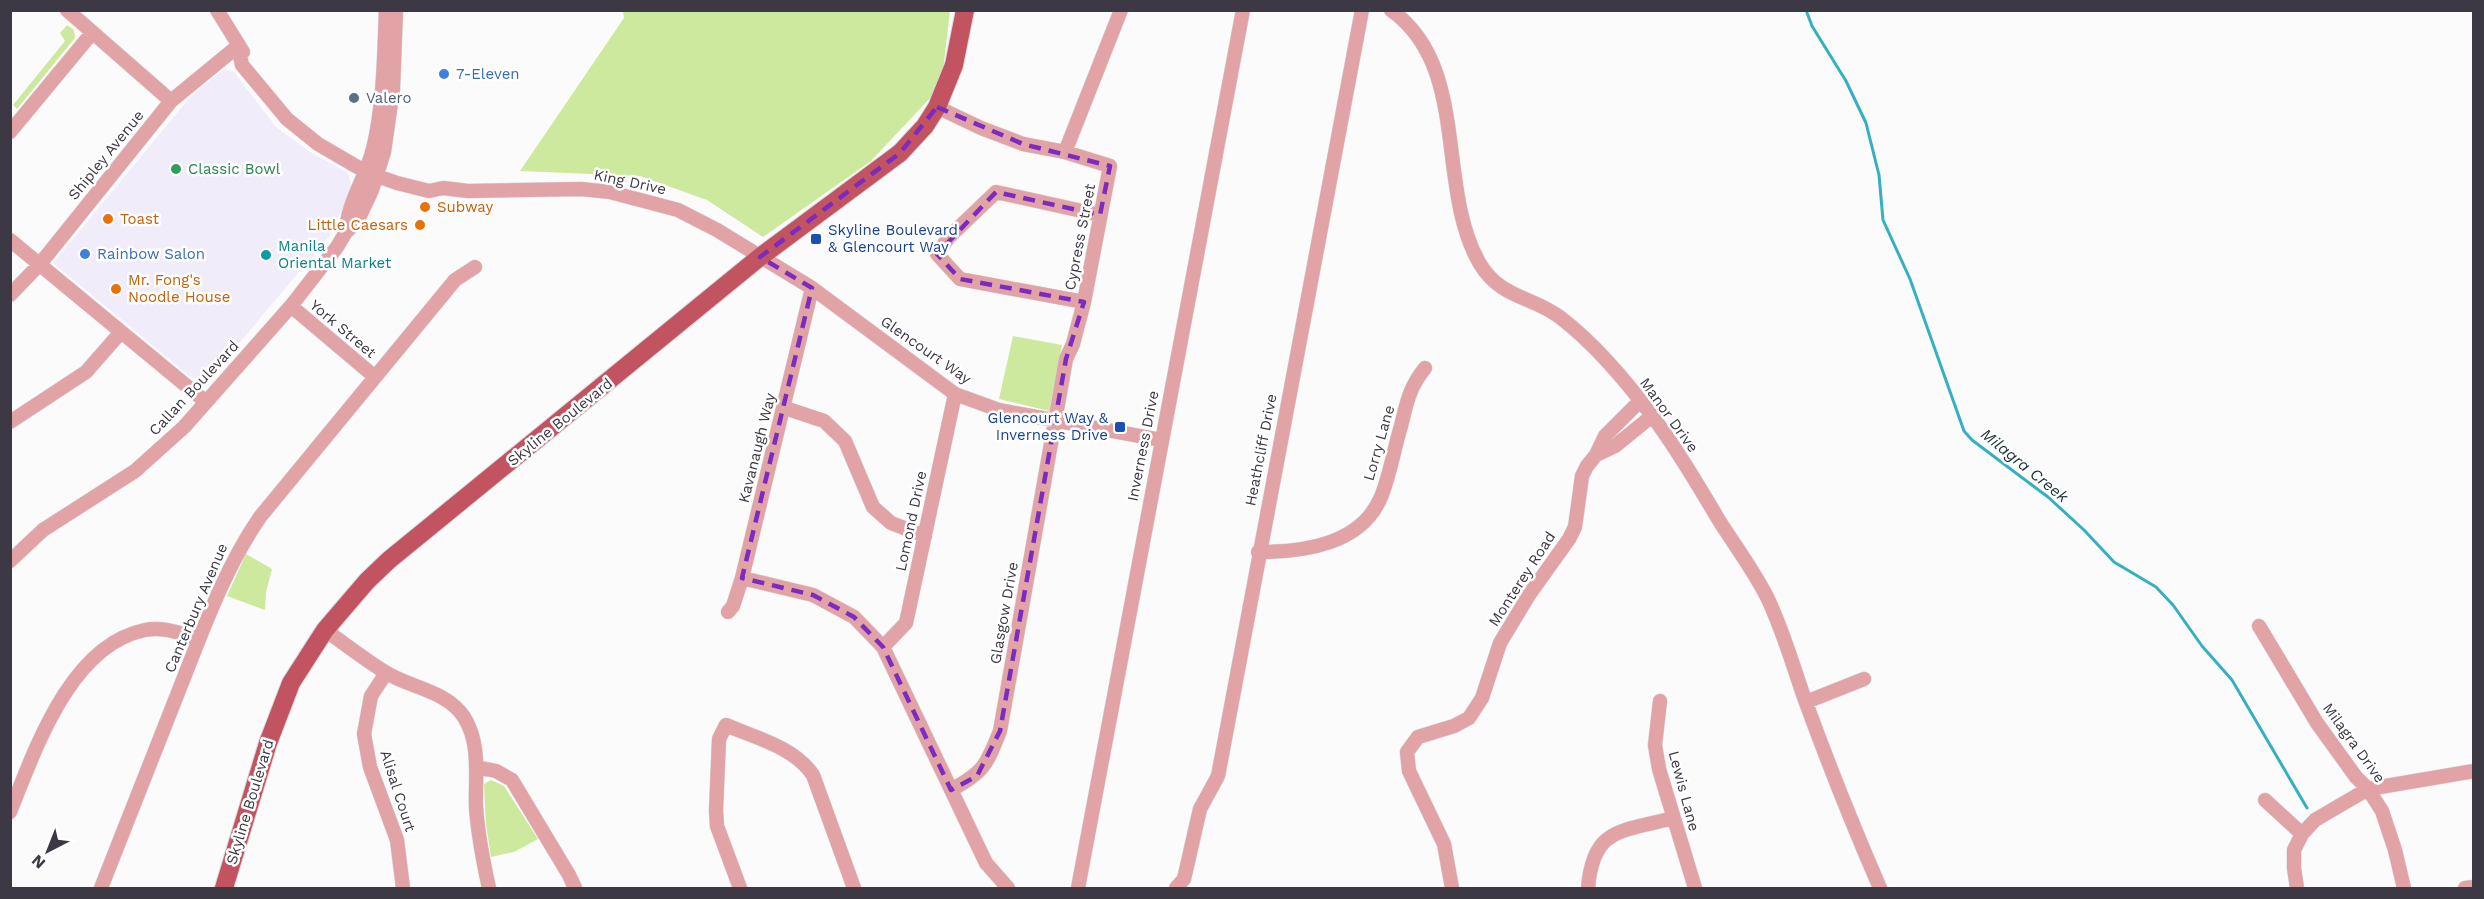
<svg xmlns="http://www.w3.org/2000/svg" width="2484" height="899" font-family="'Work Sans',sans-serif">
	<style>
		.built { fill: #f0ecfa }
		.green { fill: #cce99e }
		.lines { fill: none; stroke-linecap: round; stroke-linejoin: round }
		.stream { stroke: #35b0c0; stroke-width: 3 }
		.minor-casing { stroke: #d9d8da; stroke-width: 15 }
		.major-casing { stroke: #d9d8da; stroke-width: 20 }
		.minor { stroke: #e2a3a7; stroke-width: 14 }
		.major { stroke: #c25462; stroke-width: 18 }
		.marked { fill: none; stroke: #7b2cbf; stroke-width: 4.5; stroke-dasharray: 12 8; stroke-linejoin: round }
		.shop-dot { fill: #3f7fe0; stroke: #fff; stroke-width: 2 }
		.service-dot { fill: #5c6f8a; stroke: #fff; stroke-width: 2 }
		.leisure-dot { fill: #2e9e5b; stroke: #fff; stroke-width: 2 }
		.food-dot { fill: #e8710a; stroke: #fff; stroke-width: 2 }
		.transit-dot { fill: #1a4fb4; stroke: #fff; stroke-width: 2 }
		.culture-dot { fill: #0f9aa8; stroke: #fff; stroke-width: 2 }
		.labels { text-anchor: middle; stroke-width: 5; stroke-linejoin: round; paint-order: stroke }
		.shop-label { font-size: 15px; fill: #366cbe; stroke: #fff; text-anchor: start }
		.service-label { font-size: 15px; fill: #4e5e75; stroke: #fff; text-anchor: start }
		.street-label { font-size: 15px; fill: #3c3844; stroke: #fff }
		.leisure-label { font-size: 15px; fill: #27864d; stroke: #fff; text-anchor: start }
		.food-label { font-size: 15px; fill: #c56008; stroke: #fff; text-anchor: start }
		.transit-label { font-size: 15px; fill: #164399; stroke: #fff; text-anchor: start }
		.culture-label { font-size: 15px; fill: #0d838f; stroke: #fff; text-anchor: start }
		.water-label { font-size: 16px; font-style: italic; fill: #1e3336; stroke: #fff }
	</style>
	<rect width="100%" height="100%" fill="#fbfbfb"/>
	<!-- built -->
	<path class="built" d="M 224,69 L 234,72 L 276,127 L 310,152 L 348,173 L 352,188 L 330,235 L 210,378 L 192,378 L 53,263 L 191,96 Z"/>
	<!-- green -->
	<path class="green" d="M 623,11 L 950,11 L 943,70 L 932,96 L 871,161 L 763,237 L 707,200 L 640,176 L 520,171 L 624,18 Z
		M 67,25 L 74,30 L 75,38 L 17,109 L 13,105 L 65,41 L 60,33 Z
		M 1013,336 L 1062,345 L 1049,411 L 999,399 Z
		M 246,554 L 272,569 L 266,592 L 265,610 L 227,596 Z
		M 491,780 L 504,786 L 538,839 L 514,852 L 491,857 L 486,824 L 484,784 Z"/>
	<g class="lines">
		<!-- stream -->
		<path class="stream" d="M 1806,10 L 1812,26 L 1846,81 L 1866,123 L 1879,175 L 1883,220 L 1910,279 L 1964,431 L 1972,440 L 2048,497 L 2084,530 L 2114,562 L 2156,587 L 2173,605 L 2202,646 L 2232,680 L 2307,808"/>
		<defs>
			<path id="minor" d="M 67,10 L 171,101
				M 217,10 L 243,52
				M 1391,10 C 1471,67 1435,187 1480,264 C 1501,299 1533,296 1561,318 C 1596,345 1627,382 1653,417 C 1678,450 1699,487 1720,522 C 1736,547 1754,571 1767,597 C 1783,630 1793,666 1805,700 C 1828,763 1853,826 1880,888
				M 238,46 L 242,65 L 287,119 L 318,144 L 366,172 L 397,183 L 429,191 L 443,188 L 468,191 L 581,189 L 610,192 L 678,210 L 717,230 L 812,288 L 955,394 L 999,410 L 1161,440
				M 937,107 L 981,128 L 1023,144 L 1065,152 L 1110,166 L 1084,302 L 1073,344 L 1066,359 L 1000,731 C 986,766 984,772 951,790
				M 10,132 L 92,33
				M 1065,152 L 1121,10
				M 346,232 C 347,203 366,177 373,149 C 384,104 384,56 386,10
				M 10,240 L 206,402
				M 10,295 L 40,264 L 171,101 L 238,46
				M 1084,302 L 960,279 L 937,254 L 949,237 L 996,192 L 1100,215
				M 291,306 L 375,377
				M 785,408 L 824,421 L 845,441 L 873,507 L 891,523 L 925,536
				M 10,422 L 86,372 L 121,332
				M 1596,455 L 1615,446 L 1652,416
				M 1258,552 C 1303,552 1361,545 1381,497 C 1390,475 1394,449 1401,426 C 1407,402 1409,388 1425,368
				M 10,561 L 43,530 L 135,471 L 184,427 L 291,306 L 337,247 L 346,232 L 357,222 L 372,190 L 384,152 L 393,89 L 396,10
				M 742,578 L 813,595 L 854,617 L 883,647 L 986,863 L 1008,888
				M 728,612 L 733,606 L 742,578 L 812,288
				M 2259,626 L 2317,723 L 2356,777 L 2368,789 L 2382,811 L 2395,850 L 2404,888
				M 325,630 C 345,644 364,659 385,672 C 410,688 446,690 464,717 C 481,744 475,777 476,807 C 478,835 483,861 489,888
				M 883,647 L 906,623 L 955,394
				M 386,673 L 371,696 L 364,734 L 370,767 L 397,840 L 403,888
				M 1660,701 L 1655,745 L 1659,769 L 1695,888
				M 1806,702 L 1864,679
				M 476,767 L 496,771 L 512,780 L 569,875 L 575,888
				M 2265,800 L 2302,834
				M 10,812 C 35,750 70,645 145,630 C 163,626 182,634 199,639
				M 101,888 C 128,821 154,753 181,685 C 204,627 225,568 260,517 L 455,280 L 475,267
				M 740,888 L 717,826 L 716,811 L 719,739 L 726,725 C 756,738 794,747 813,775 L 854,888
				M 1078,888 L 1243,10
				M 1176,888 L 1184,879 L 1200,809 L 1218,776 L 1362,10
				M 1452,888 L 1444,844 L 1409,771 L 1407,752 L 1418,737 L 1454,726 L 1469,718 L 1482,698 L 1500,643 L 1529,595 L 1569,539 L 1575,527 L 1582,476 L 1587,466 L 1596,455 L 1605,436 L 1640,401
				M 1588,888 C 1593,827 1621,832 1673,818
				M 2297,888 L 2294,868 L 2294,850 L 2302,834 L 2315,820 L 2368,789 L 2474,771
				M 2465,888 L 2474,887"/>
			<path id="major" d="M 224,888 L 268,743 L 291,683 L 325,630 L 367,581 L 389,560 L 760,257 L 900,153 L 925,126 L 937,107 L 954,65 L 965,10"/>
		</defs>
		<!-- minor casing -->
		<use href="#minor" class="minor-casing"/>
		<!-- major casing -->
		<use href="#major" class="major-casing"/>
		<!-- minor -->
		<use href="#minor" class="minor"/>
		<!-- major -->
		<use href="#major" class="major"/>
	</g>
	<!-- marked area -->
	<path class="marked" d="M 937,107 L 1023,144 L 1110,166 L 1100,215 L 996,192 L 937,254 L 960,279 L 1084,302 L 1066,359 L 1000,731 L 977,776 L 951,790 L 883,647 L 854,617 L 813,595 L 742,578 L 812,288 L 760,257 L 900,153 Z"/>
	<!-- markers -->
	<g class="shop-dot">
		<circle cx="444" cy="74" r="6"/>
		<circle cx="85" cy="254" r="6"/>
	</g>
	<circle class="service-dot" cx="354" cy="98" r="6"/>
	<circle class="leisure-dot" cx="176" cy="169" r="6"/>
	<g class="food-dot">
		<circle cx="425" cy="207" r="6"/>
		<circle cx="108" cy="219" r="6"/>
		<circle cx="420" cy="225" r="6"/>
		<circle cx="116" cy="289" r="6"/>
	</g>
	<g class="transit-dot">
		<rect x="810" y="233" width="12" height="12" rx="3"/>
		<rect x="1114" y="421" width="12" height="12" rx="3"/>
	</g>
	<circle class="culture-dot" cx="266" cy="255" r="6"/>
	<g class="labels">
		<!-- shop labels -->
		<g class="shop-label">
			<text x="456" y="79">7-Eleven</text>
			<text x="97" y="259">Rainbow Salon</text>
		</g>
		<!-- service labels -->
		<g class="service-label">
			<text x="366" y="103">Valero</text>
		</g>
		<!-- street labels -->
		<g class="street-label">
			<text transform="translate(106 155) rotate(-51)" y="5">Shipley Avenue</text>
			<text transform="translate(630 182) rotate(12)" y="5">King Drive</text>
			<text transform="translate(1080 237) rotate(-79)" y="5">Cypress Street</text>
			<text transform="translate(343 329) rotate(40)" y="5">York Street</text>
			<text transform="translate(926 350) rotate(35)" y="5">Glencourt Way</text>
			<text transform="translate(194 388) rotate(-47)" y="5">Callan Boulevard</text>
			<text transform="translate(1669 415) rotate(54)" y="5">Manor Drive</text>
			<text transform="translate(560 422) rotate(-39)" y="5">Skyline Boulevard</text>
			<text transform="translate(1379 443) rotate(-74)" y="5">Lorry Lane</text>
			<text transform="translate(1143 446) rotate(-79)" y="5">Inverness Drive</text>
			<text transform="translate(757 448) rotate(-76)" y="5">Kavanaugh Way</text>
			<text transform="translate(1261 450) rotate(-79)" y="5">Heathcliff Drive</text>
			<text transform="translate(911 521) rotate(-78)" y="5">Lomond Drive</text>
			<text transform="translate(1522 579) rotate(-57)" y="5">Monterey Road</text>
			<text transform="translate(196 608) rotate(-67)" y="5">Canterbury Avenue</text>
			<text transform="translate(1004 613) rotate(-80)" y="5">Glasgow Drive</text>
			<text transform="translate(2354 743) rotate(54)" y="5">Milagra Drive</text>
			<text transform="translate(398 791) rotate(72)" y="5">Alisal Court</text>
			<text transform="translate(1684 791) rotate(75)" y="5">Lewis Lane</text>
			<text transform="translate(250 802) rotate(-73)" y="5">Skyline Boulevard</text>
		</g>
		<!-- leisure labels -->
		<g class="leisure-label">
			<text x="188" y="174">Classic Bowl</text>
		</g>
		<!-- food labels -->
		<g class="food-label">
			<text x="437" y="212">Subway</text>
			<text x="120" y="224">Toast</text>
			<text x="408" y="230" text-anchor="end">Little Caesars</text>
			<text x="128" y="285">Mr. Fong's<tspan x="128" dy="17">Noodle House</tspan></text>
		</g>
		<!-- transit labels -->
		<g class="transit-label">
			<text x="828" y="235">Skyline Boulevard<tspan x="828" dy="17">&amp; Glencourt Way</tspan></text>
			<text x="1108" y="423" text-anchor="end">Glencourt Way &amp;<tspan x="1108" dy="17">Inverness Drive</tspan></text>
		</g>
		<!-- culture labels -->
		<g class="culture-label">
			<text x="278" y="251">Manila<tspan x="278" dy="17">Oriental Market</tspan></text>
		</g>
		<!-- water labels -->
		<g class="water-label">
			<text transform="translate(2025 465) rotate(39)" y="6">Milagra Creek</text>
		</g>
	</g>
	<!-- border -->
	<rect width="2484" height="899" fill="none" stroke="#3c3844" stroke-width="24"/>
	<!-- north arrow -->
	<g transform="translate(48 851) rotate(222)" stroke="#ffffff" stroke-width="4.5" paint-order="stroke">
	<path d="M0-4.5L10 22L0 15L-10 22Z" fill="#3c3844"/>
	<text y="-9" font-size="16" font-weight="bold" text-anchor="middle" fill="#3c3844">N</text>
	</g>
</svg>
